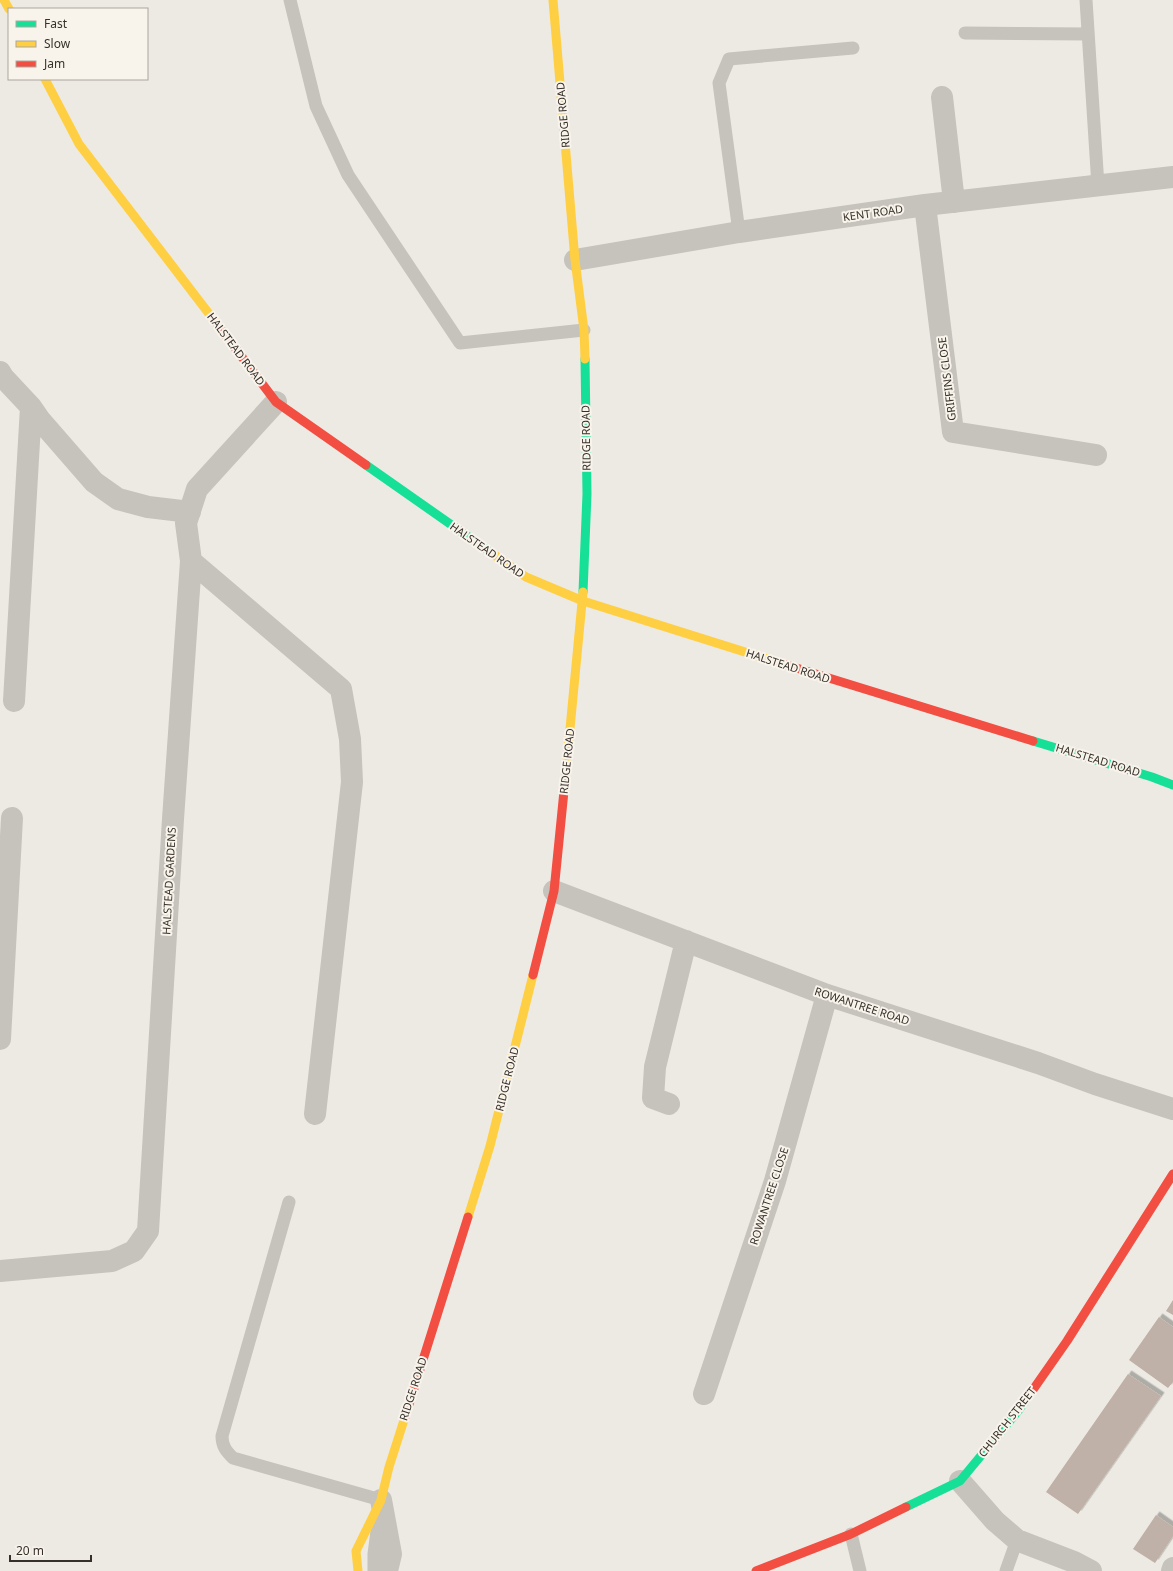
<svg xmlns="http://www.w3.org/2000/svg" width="1173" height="1571" font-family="'Noto Sans',sans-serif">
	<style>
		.building { fill: #bfb1a7; filter: url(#shadow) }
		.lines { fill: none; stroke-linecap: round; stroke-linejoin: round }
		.lane { stroke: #c6c2bc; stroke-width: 13 }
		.street { stroke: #c6c2bc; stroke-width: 22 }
		.fast { stroke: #16e098; stroke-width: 9 }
		.slow { stroke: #ffcf43; stroke-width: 9 }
		.jam { stroke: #f24e42; stroke-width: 9 }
		.labels { text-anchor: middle; stroke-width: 4; stroke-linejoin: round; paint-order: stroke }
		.street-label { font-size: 11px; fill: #37302a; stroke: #f8f4ec }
	</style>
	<defs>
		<filter id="shadow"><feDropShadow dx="3.5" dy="-3.5" stdDeviation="0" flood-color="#0004"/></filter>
	</defs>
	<rect width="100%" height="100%" fill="#edeae4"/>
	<!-- building -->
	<path class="building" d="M 1173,1300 L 1173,1315 L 1166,1311 Z
		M 1159,1317 L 1173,1327 L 1173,1382 L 1168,1388 L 1129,1360 Z
		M 1128,1374 L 1161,1396 L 1078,1514 L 1046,1492 Z
		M 1156,1515 L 1173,1527 L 1173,1536 L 1155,1563 L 1133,1549 Z"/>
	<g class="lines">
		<!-- lane -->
		<path class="lane" d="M 290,0 L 316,106 L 348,175 L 460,343 L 584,330
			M 1086,0 L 1098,186
			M 965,33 L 1088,34
			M 739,232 L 719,83 L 729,59 L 853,48
			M 289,1202 L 222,1436 C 222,1446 226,1451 233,1458 L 381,1500 L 374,1554 L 374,1571
			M 851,1534 L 860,1571
			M 1006,1571 L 1017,1540"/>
		<!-- street -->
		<path class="street" d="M 942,97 L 954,202
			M 925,205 L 953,432 L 1096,455
			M 575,260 L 739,232 L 925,205 L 1173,177
			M 0,372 L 3,377 L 31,407 L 40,420 L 94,482 L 118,499 L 148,507 L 190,512
			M 191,561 L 341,689 L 350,739 L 352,782 L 315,1114
			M 14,701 L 31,407
			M 554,891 L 827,995 L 1038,1063 L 1095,1084 L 1173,1109
			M 0,1039 L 12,818
			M 669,1104 L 653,1098 L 655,1067 L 686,941
			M 0,1271 L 112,1261 L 134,1251 L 148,1231 L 173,819 L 191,561 L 186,523 L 197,489 L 276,402
			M 704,1394 L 775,1181 L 827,995
			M 960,1481 L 995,1521 L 1017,1540 L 1074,1562 L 1091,1571
			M 381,1500 L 391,1554 L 387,1571
			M 1172,1571 L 1173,1568"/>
		<!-- fast -->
		<path class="fast" d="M 366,465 L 493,554
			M 583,592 L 587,494 L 585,359
			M 1033,741 L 1152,777 L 1173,785
			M 906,1507 L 960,1481 L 1018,1411 L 1030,1394"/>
		<!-- slow -->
		<path class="slow" d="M 4,0 L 9,9
			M 553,0 L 575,260 L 584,330 L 585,359
			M 45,79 L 79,144 L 223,332
			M 493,554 L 526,577 L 583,601 L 777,662
			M 565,781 L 583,592
			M 468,1217 L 490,1146 L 533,975
			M 358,1571 L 356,1551 L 381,1500 L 389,1467 L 405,1417"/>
		<!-- jam -->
		<path class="jam" d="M 223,332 L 276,402 L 366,465
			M 777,662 L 1033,741
			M 533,975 L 554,891 L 565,781
			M 1030,1394 L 1067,1341 L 1173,1174
			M 405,1417 L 468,1217
			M 756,1571 L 851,1534 L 906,1507"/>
	</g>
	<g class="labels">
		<!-- street labels -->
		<g class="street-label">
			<text transform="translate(563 115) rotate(-95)" y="4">RIDGE ROAD</text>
			<text transform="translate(873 213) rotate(-8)" y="4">KENT ROAD</text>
			<text transform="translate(236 349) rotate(53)" y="4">HALSTEAD ROAD</text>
			<text transform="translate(947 379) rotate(-97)" y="4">GRIFFINS CLOSE</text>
			<text transform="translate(586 438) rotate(-91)" y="4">RIDGE ROAD</text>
			<text transform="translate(487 550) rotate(35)" y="4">HALSTEAD ROAD</text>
			<text transform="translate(788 666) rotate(18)" y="4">HALSTEAD ROAD</text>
			<text transform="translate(1098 760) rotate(17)" y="4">HALSTEAD ROAD</text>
			<text transform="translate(567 761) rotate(-84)" y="4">RIDGE ROAD</text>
			<text transform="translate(169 881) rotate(-87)" y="4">HALSTEAD GARDENS</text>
			<text transform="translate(862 1006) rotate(18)" y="4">ROWANTREE ROAD</text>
			<text transform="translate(507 1079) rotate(-76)" y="4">RIDGE ROAD</text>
			<text transform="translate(769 1196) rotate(-72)" y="4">ROWANTREE CLOSE</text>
			<text transform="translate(413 1389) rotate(-72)" y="4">RIDGE ROAD</text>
			<text transform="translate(1007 1422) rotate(-52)" y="4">CHURCH STREET</text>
		</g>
	</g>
	<!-- legend -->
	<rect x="8" y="8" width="140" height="72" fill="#f8f4ec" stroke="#aba69e"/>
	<rect x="16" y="21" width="20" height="6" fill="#16e098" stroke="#aba69e"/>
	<text x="44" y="28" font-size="12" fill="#37302a">Fast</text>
	<rect x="16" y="41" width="20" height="6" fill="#ffcf43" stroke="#aba69e"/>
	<text x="44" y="48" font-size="12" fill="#37302a">Slow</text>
	<rect x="16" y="61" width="20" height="6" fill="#f24e42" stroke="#aba69e"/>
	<text x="44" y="68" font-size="12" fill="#37302a">Jam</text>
	<!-- scale -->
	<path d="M10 1555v6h81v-6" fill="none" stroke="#37302a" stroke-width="2"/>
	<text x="16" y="1555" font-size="12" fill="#37302a" stroke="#f8f4ec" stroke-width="3" paint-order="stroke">20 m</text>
</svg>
